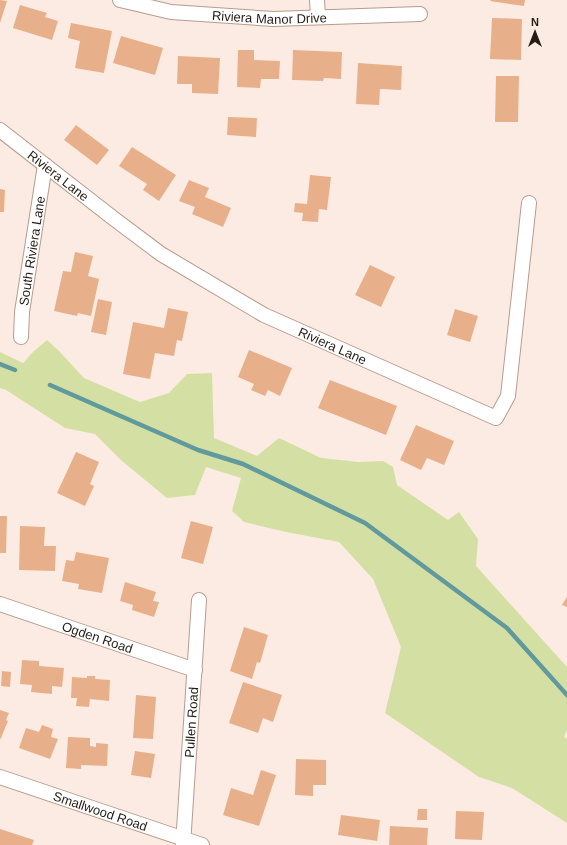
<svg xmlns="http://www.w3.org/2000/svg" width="567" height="845" font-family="Helvetica,sans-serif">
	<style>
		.green { fill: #d4e0a3 }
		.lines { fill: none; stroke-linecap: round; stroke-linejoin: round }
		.stream { stroke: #619a9d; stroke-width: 4.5 }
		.building { fill: #e8b08a }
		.minor-casing { stroke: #b69c8e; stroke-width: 16 }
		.minor { stroke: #fff; stroke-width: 14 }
		.labels { text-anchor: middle; stroke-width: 4; stroke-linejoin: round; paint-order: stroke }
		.street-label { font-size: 13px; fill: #251c16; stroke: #fcebe2 }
	</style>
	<rect width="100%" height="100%" fill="#fcebe2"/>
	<!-- green -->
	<path class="green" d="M 47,340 L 59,351 L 84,378 L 140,402 L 169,393 L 187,374 L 212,373 L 214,438 L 257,456 L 279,438 L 321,458 L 359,462 L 383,461 L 393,467 L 397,485 L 448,520 L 459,512 L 478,539 L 476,566 L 567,667 L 567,730 L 564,737 L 567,739 L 567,823 L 512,788 L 479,777 L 385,713 L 401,647 L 373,579 L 339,542 L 286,532 L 244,522 L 232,511 L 241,478 L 206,467 L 195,495 L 167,498 L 122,461 L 95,434 L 65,428 L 6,390 L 0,388 L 0,352 L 23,363 L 32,353 Z"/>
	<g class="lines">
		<!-- stream -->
		<path class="stream" d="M 0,364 L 15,370
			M 50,385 L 198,450 L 243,464 L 365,523 L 507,628 L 567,695"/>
	</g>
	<!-- building -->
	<path class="building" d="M 0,0 L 7,1 L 0,23 Z
		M 491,0 L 525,0 L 524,6 L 490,1 Z
		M 20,5 L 47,13 L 45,17 L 58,21 L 52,40 L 13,28 Z
		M 492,18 L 522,19 L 521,60 L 490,59 Z
		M 71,23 L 112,31 L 104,73 L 75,68 L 80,41 L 68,38 Z
		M 121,36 L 163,48 L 155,75 L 113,63 Z
		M 238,50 L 254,50 L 254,60 L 280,61 L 279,79 L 261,79 L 260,88 L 237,87 Z
		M 293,50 L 342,52 L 341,79 L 324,78 L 323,81 L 292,80 Z
		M 178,56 L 220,58 L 218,94 L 192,93 L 192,84 L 177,84 Z
		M 358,63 L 402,66 L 401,90 L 380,89 L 379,105 L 356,104 Z
		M 496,76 L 519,76 L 518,122 L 495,122 Z
		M 228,117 L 257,118 L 256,137 L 227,135 Z
		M 76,125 L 109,150 L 97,165 L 64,140 Z
		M 132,147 L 176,175 L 159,201 L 143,190 L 147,184 L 119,166 Z
		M 310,175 L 331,177 L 327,210 L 319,209 L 318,222 L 302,221 L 303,213 L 294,212 L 295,203 L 307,204 Z
		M 189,180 L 209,188 L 205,197 L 231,208 L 223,227 L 192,214 L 195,207 L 179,201 Z
		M 0,189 L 5,190 L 4,212 L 0,212 Z
		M 75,252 L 93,256 L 88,276 L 99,279 L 91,316 L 78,313 L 77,316 L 54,311 L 63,271 L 71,272 Z
		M 370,265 L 395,277 L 381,307 L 355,295 Z
		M 98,299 L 112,302 L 106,335 L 91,332 Z
		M 168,308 L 188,312 L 182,341 L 177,340 L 174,356 L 155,353 L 150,379 L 123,374 L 133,322 L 164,328 Z
		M 455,309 L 478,316 L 470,342 L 447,335 Z
		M 249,350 L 292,368 L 280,396 L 268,390 L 265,396 L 251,390 L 254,384 L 238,377 Z
		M 330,380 L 397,406 L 386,435 L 318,408 Z
		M 416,425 L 454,441 L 444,465 L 427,458 L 421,470 L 400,460 Z
		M 76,452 L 99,462 L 90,484 L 94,486 L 85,506 L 57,493 Z
		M 0,516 L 7,516 L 6,553 L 0,553 Z
		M 191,521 L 213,527 L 203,564 L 181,558 Z
		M 20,526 L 45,527 L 44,546 L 56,546 L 55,571 L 19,570 Z
		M 76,552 L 109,558 L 102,593 L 78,589 L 79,584 L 62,581 L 66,560 L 74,561 Z
		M 125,582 L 156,592 L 153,601 L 159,602 L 154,617 L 132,610 L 133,605 L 120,601 Z
		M 567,597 L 567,607 L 562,605 Z
		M 244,627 L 268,635 L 260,663 L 257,662 L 252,679 L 230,671 Z
		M 22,660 L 39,661 L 39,666 L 64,668 L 62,687 L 52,686 L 52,694 L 31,692 L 32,685 L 20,684 Z
		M 2,671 L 11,672 L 10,687 L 1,686 Z
		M 87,676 L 95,676 L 95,679 L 110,680 L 109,701 L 90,699 L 89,707 L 76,706 L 77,698 L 71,698 L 72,677 L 87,678 Z
		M 243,682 L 282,695 L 273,722 L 263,718 L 258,733 L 229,723 Z
		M 136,695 L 156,697 L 153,739 L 133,738 Z
		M 0,710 L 9,713 L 6,720 L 8,721 L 0,740 Z
		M 42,725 L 53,729 L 51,737 L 58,739 L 50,759 L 19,748 L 26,728 L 39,732 Z
		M 68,737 L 90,738 L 90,746 L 96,747 L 96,743 L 108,744 L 107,766 L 81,765 L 81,769 L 66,768 Z
		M 135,751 L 155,754 L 151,778 L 131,775 Z
		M 296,759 L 326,760 L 326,785 L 313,785 L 313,796 L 295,795 Z
		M 261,770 L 276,775 L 259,826 L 223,815 L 231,788 L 253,795 Z
		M 418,809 L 427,809 L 427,820 L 417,820 Z
		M 456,811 L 484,812 L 482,840 L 455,839 Z
		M 341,815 L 380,820 L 377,841 L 338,835 Z
		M 390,826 L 428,828 L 427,845 L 389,845 Z
		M 0,829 L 34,840 L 32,845 L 0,845 Z"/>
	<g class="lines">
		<defs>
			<g id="minor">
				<path id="s1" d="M 120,0 L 171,12 L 273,19 L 420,14"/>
				<path d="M 317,0 L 318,17"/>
				<path id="s2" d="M 0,130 L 113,218 L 161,254 L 264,315 L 496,418 L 508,396 L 529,203"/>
				<path id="s3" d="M 21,337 L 22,312 L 45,165"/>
				<path id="s4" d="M 0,604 L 195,670"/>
				<path id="s5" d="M 0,777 L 202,845"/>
				<path id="s6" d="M 183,845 L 199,600"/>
			</g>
		</defs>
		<!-- minor casing -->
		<use href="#minor" class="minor-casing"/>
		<!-- minor -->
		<use href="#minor" class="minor"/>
	</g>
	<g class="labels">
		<!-- street labels -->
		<g class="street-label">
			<text dy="5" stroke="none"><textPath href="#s1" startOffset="151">Riviera Manor Drive</textPath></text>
			<text dy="5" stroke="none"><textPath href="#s2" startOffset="74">Riviera Lane</textPath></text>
			<text dy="5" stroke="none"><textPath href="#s3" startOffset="87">South Riviera Lane</textPath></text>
			<text dy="5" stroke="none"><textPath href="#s2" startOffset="398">Riviera Lane</textPath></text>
			<text dy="5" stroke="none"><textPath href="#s4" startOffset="103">Ogden Road</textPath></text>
			<text dy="5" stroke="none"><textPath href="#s6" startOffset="123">Pullen Road</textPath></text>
			<text dy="5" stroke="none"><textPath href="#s5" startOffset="106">Smallwood Road</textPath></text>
		</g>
	</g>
	<!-- north arrow -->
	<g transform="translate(535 32)" stroke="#fcebe2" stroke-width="3" paint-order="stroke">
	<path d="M0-3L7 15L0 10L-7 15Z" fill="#251c16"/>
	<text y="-6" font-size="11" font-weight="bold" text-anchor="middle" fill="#251c16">N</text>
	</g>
</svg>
